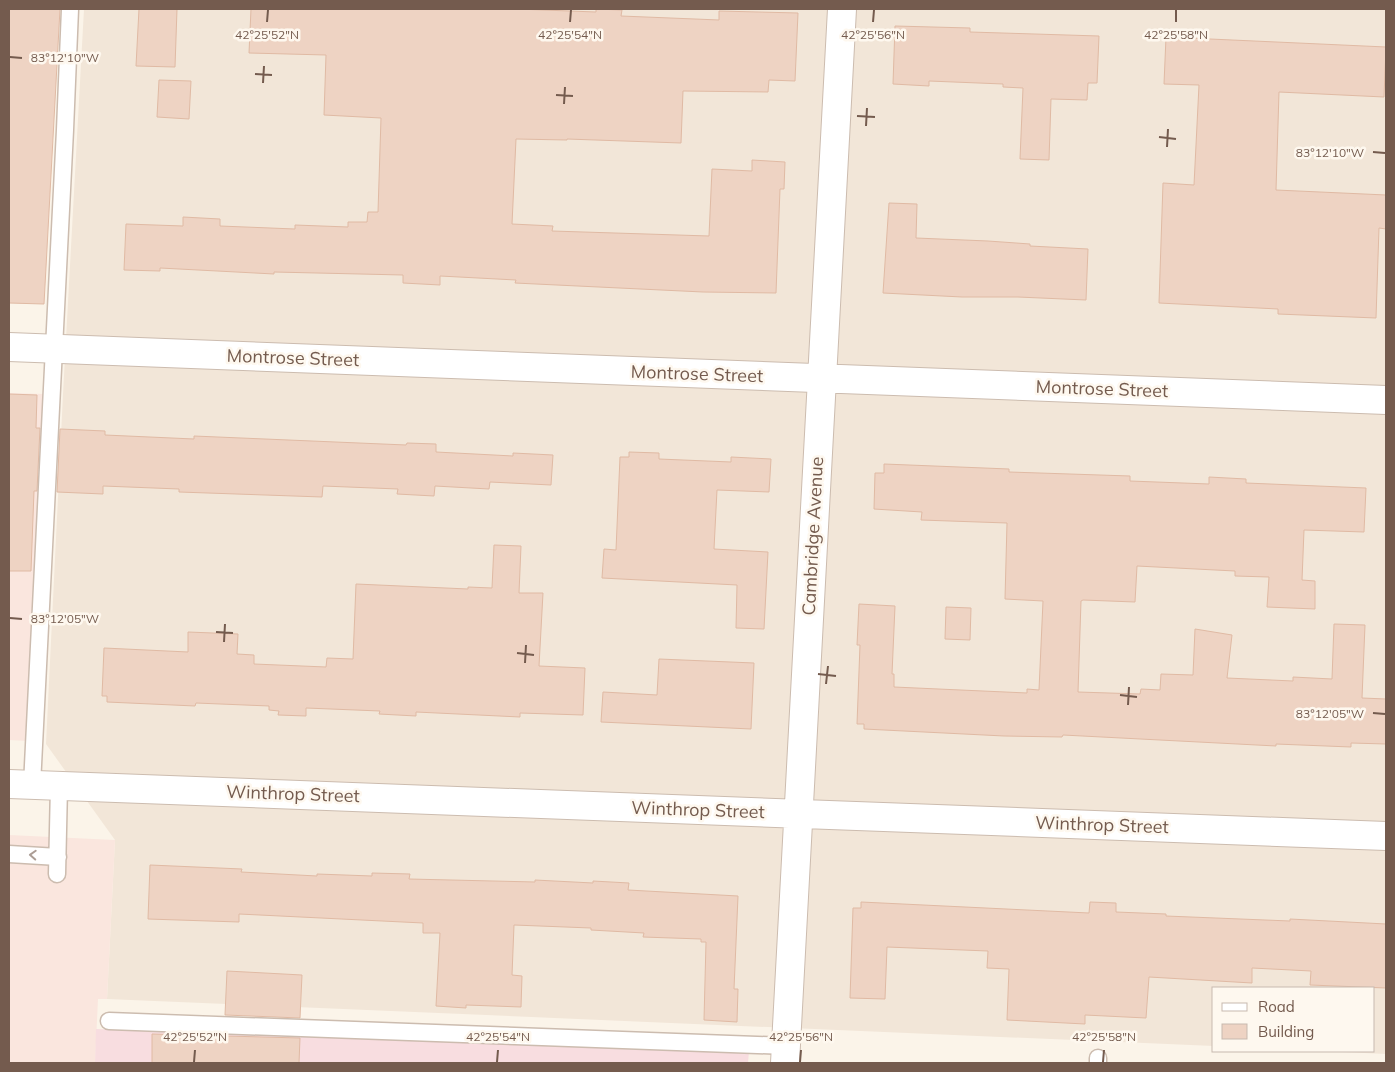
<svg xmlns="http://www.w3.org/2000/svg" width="1395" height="1072" font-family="Mulish,sans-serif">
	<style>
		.residential { fill: #f2e6d8 }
		.commercial { fill: #fae6de }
		.medical { fill: #f8dde0 }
		.building { fill: #eed3c3; stroke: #e0baa4 }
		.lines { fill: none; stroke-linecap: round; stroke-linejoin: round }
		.lane-casing { stroke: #ccbcaf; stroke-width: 19 }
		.street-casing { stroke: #ccbcaf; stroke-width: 30 }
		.lane { stroke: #fff; stroke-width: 16 }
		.street { stroke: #fff; stroke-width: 28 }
		.oneway { stroke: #ac9d95 }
		.ticks { fill: none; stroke: #745b4e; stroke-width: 2 }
		.labels { text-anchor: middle; stroke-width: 5; stroke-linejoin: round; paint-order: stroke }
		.street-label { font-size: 18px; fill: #745b4e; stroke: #fef8ef }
		.ticks-label { font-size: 12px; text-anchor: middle; fill: #745b4e; stroke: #fef8ef; stroke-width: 5; stroke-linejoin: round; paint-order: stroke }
	</style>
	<rect width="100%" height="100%" fill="#fbf4e9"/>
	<!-- residential -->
	<path class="residential" d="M 84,9 L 1386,9 L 1386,1054 L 1321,1051 L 1374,1051 L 1374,988 L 1214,988 L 1214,1046 L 107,999 L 115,840 L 46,744 L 63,394 Z"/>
	<!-- commercial -->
	<path class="commercial" d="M 9,393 L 44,394 L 28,741 L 9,740 Z
		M 9,835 L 115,840 L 107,999 L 98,999 L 95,1063 L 9,1063 Z"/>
	<!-- medical -->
	<path class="medical" d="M 96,1029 L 749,1051 L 748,1063 L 95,1063 Z"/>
	<!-- building -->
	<path class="building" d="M 9,9 L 60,9 L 44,304 L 9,303 Z
		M 139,9 L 177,9 L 175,67 L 136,66 Z
		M 251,9 L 517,9 L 596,12 L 596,9 L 622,10 L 621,16 L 695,19 L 719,20 L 719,11 L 798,13 L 795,81 L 769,80 L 768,92 L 683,91 L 681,143 L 567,139 L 567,140 L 516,139 L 512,224 L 553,226 L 552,231 L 709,236 L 712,169 L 752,171 L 752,160 L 785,162 L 784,189 L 780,189 L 776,293 L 703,292 L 515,283 L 516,280 L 440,276 L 440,285 L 403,283 L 403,275 L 274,272 L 274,274 L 160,268 L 160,271 L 124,270 L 126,224 L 183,226 L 183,217 L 220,219 L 220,226 L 295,229 L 295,225 L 348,227 L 348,222 L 367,222 L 368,212 L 378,212 L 381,118 L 324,115 L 326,55 L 249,53 Z
		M 895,26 L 970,28 L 970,32 L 1099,36 L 1097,83 L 1088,83 L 1087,100 L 1051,99 L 1049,160 L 1020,159 L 1023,88 L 1003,87 L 1003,84 L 929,81 L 929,86 L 893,84 Z
		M 1166,37 L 1386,47 L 1384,97 L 1279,92 L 1276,190 L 1386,195 L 1386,229 L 1379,228 L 1376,318 L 1278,314 L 1278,309 L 1159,303 L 1163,183 L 1194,185 L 1199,85 L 1164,84 Z
		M 159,80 L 191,81 L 189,119 L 157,117 Z
		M 889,203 L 917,204 L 916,238 L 988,241 L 1030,244 L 1030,246 L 1088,249 L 1086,300 L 1018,297 L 962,297 L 883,293 Z
		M 9,394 L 37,395 L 36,428 L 40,428 L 37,491 L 34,491 L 31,571 L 9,571 Z
		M 60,429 L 105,431 L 105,435 L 194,439 L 194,436 L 406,445 L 407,443 L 436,444 L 436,452 L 513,456 L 513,453 L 553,455 L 551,485 L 490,482 L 489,489 L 435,486 L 434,496 L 397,494 L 398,489 L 323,486 L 322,497 L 179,492 L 179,489 L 103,486 L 103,494 L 57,492 Z
		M 629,452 L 659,453 L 659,459 L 731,462 L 731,457 L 771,459 L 769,492 L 717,490 L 714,549 L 768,552 L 764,629 L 736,628 L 737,585 L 602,578 L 604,549 L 616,550 L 620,457 L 629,457 Z
		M 884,464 L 1009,469 L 1009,472 L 1130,476 L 1130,481 L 1209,484 L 1209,477 L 1246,479 L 1246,483 L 1366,488 L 1364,532 L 1304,530 L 1302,580 L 1315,581 L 1315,609 L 1267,607 L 1269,577 L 1235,576 L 1235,571 L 1137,566 L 1135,602 L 1083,600 L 1081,601 L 1078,692 L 1140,694 L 1141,689 L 1160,690 L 1161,674 L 1193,675 L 1195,629 L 1232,635 L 1227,678 L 1293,681 L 1293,677 L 1332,679 L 1334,624 L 1365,625 L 1362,698 L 1386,699 L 1386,744 L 1351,743 L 1351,747 L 1276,744 L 1276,746 L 1063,735 L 1062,737 L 1004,736 L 864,729 L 864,724 L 857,724 L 860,645 L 857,645 L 859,604 L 895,606 L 892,674 L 894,674 L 894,687 L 1027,693 L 1027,689 L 1039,690 L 1043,601 L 1005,599 L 1007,523 L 921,520 L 922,512 L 874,509 L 875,473 L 884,473 Z
		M 494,545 L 521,546 L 519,593 L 543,593 L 539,666 L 585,668 L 583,715 L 520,713 L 520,717 L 416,712 L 416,716 L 379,714 L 380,711 L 306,708 L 306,716 L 278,715 L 279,711 L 269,710 L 269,706 L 196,703 L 195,706 L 107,702 L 107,696 L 102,696 L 104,648 L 188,652 L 188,632 L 238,634 L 237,654 L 254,655 L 254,664 L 326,667 L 327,658 L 353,659 L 356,584 L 468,589 L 468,587 L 492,588 Z
		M 946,607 L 971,608 L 970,640 L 945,639 Z
		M 659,659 L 754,663 L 751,729 L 601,722 L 603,692 L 657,695 Z
		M 150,865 L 242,869 L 241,872 L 317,876 L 317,874 L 372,876 L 372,873 L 410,874 L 409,879 L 535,882 L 535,880 L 593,883 L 593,881 L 629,883 L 628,890 L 738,896 L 734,989 L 738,989 L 737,1022 L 704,1020 L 706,942 L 701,942 L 701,939 L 643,937 L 644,933 L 591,930 L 591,928 L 514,925 L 512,975 L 522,976 L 521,1007 L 466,1005 L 466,1008 L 436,1006 L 440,933 L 423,933 L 423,923 L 239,914 L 239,922 L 148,919 Z
		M 861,902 L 1089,913 L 1090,902 L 1116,903 L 1116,912 L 1166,914 L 1166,916 L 1290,921 L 1290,919 L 1386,924 L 1386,988 L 1310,985 L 1311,971 L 1252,968 L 1252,983 L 1149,977 L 1146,1018 L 1085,1015 L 1085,1024 L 1007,1020 L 1009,969 L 987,968 L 988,951 L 887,947 L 885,999 L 850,998 L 853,908 L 861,908 Z
		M 227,971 L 302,975 L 300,1018 L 225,1015 Z
		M 152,1034 L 300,1038 L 299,1063 L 152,1063 Z"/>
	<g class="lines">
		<defs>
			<path id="lane" d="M 32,785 L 65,130 L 70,9
				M 9,854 L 58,857
				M 57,874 L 59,786
				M 109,1021 L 786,1046
				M 1098,1063 L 1098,1058"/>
			<path id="street" d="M 9,347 L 1386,400
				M 9,784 L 1386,836
				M 785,1063 L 842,9"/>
		</defs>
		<!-- lane casing -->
		<use href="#lane" class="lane-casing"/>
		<!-- street casing -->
		<use href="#street" class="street-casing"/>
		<!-- lane -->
		<use href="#lane" class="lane"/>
		<!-- street -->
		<use href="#street" class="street"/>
	</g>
	<!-- one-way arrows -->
	<defs><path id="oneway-chevron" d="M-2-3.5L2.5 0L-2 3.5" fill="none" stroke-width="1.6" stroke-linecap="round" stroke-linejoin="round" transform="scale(1.25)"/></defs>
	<use class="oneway" href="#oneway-chevron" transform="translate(33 855) rotate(-177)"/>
	<!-- ticks -->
	<path class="ticks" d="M 267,22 L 268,10M 570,22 L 571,10M 873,22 L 874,10M 1176,22 L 1176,10M 10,57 L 22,58M 255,74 L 272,75M 263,83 L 264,66M 556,95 L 573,96M 564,104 L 565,87M 857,116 L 875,117M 866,126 L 867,108M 1159,137 L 1176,139M 1167,147 L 1168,129M 1373,152 L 1385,153M 10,618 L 22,619M 216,632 L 233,633M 224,642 L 225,624M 517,653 L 534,655M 525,663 L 526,645M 818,674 L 836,676M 826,684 L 828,666M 1120,695 L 1137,697M 1128,705 L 1129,687M 1373,713 L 1385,714M 194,1062 L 195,1050M 497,1062 L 498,1050M 800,1062 L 801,1050M 1103,1062 L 1104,1050"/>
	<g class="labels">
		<!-- street labels -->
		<g class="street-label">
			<text transform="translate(293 358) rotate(2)" y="6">Montrose Street</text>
			<text transform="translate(697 374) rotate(2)" y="6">Montrose Street</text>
			<text transform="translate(1102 389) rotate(2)" y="6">Montrose Street</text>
			<text transform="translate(813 536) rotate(-87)" y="6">Cambridge Avenue</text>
			<text transform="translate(293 794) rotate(2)" y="6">Winthrop Street</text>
			<text transform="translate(698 810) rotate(2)" y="6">Winthrop Street</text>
			<text transform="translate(1102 825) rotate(2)" y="6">Winthrop Street</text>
		</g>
	</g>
	<g class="ticks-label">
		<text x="267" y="39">42°25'52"N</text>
		<text x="570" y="39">42°25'54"N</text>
		<text x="873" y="39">42°25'56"N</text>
		<text x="1176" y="39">42°25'58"N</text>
		<text x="65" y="62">83°12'10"W</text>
		<text x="1330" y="157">83°12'10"W</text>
		<text x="65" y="623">83°12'05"W</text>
		<text x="1330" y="718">83°12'05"W</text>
		<text x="195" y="1041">42°25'52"N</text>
		<text x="498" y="1041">42°25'54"N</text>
		<text x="801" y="1041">42°25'56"N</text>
		<text x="1104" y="1041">42°25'58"N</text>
	</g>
	<!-- border -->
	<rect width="1395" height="1072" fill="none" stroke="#745b4e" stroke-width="20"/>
	<!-- legend -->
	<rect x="1212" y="987" width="162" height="65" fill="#fef8ef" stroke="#c7b9af"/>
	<rect x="1222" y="1003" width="25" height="8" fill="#ffffff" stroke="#c7b9af"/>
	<text x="1258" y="1012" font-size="15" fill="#745b4e">Road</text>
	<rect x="1222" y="1024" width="25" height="15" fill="#eed3c3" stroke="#c7b9af"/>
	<text x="1258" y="1037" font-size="15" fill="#745b4e">Building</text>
</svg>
